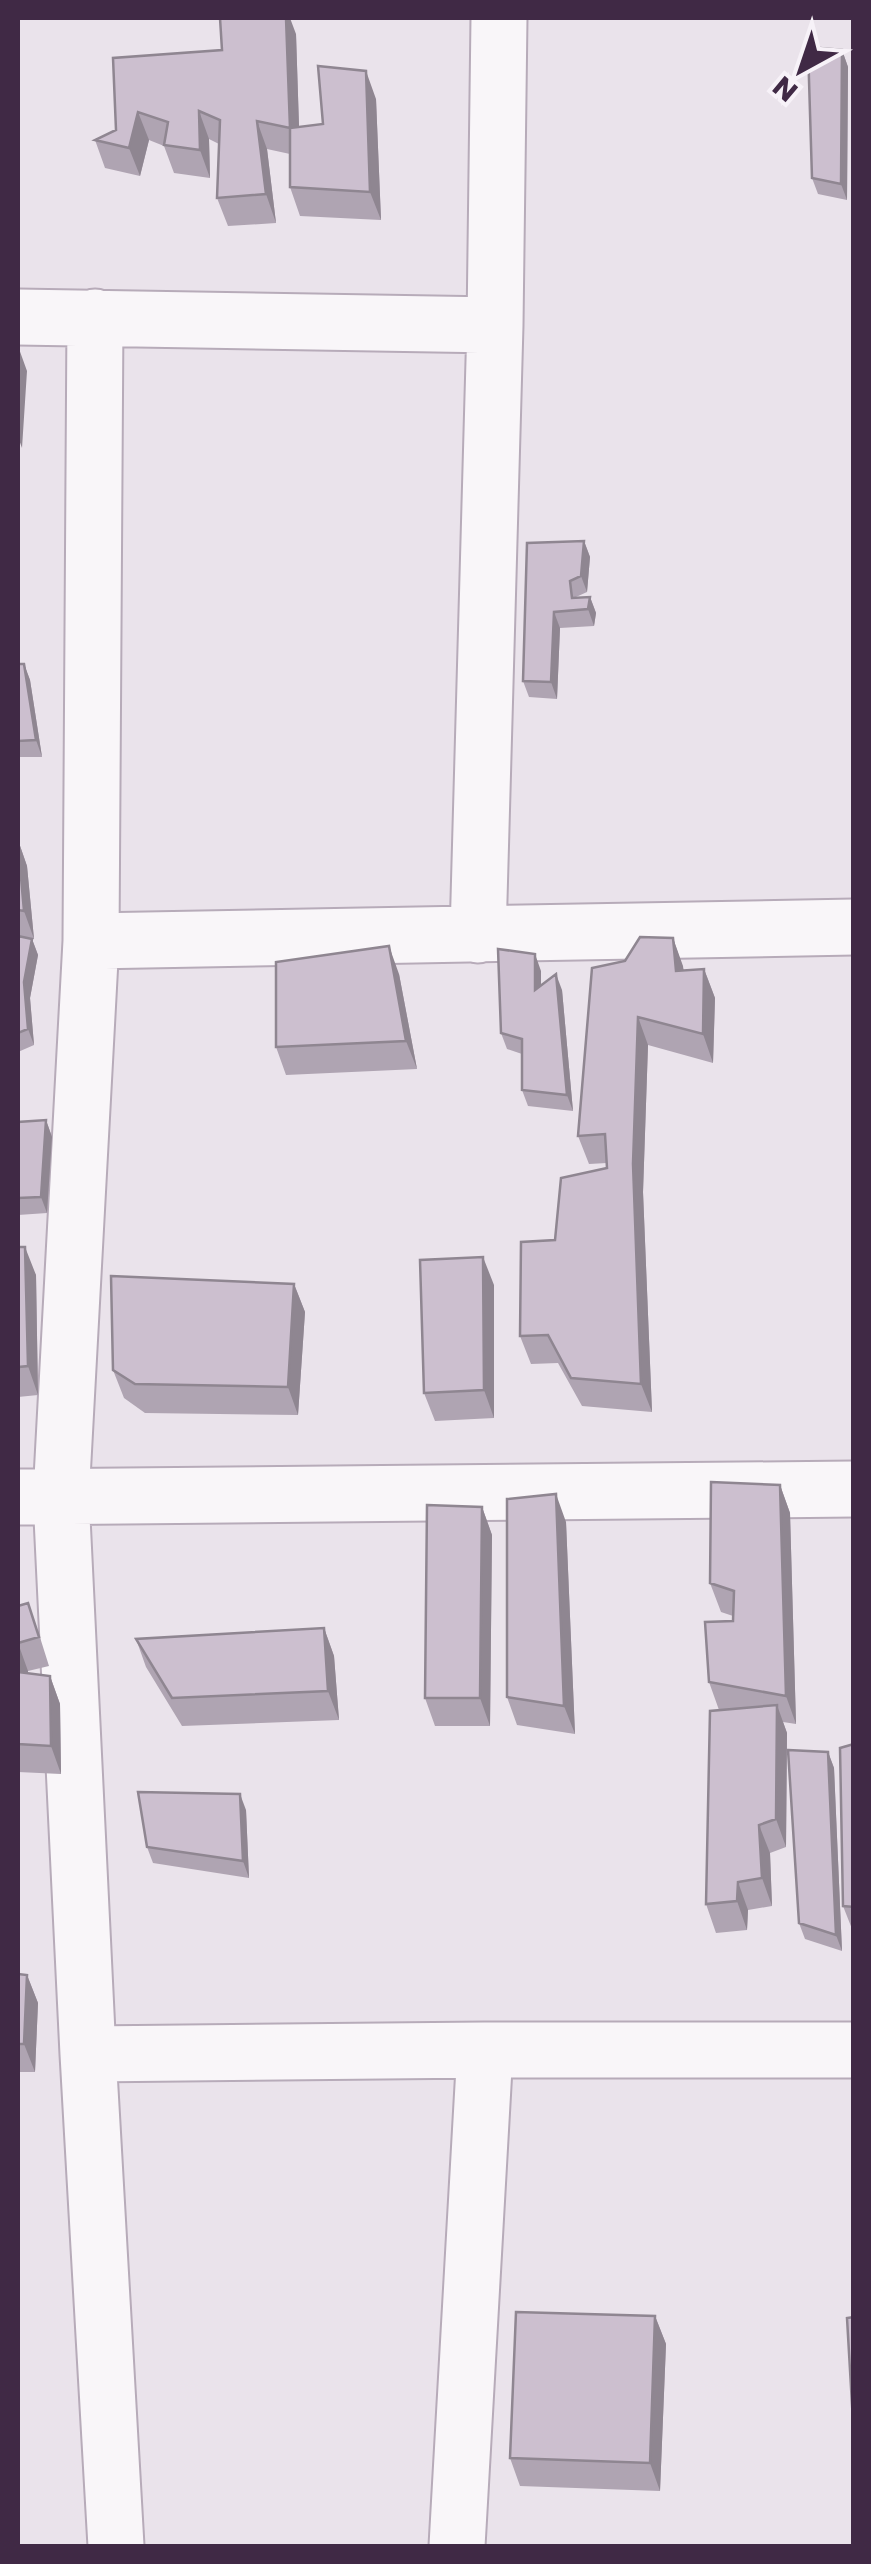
<svg xmlns="http://www.w3.org/2000/svg" width="871" height="2564" font-family="Poppins,sans-serif">
	<style>
		.lines { fill: none; stroke-linecap: round; stroke-linejoin: round }
		.minor-casing { stroke: #b7abb9; stroke-width: 59 }
		.minor { stroke: #f9f6f9; stroke-width: 55 }
		.wall { fill: #afa4b2 }
		.shaded-wall { fill: #8f8691 }
		.building { fill: #ccbfcf; stroke: #8f8691; stroke-width: 2.5 }
	</style>
	<rect width="100%" height="100%" fill="#eae3eb"/>
	<g class="lines">
		<defs>
			<path id="minor" d="M 18,317 L 495,325
				M 95,317 L 91,941 L 61,1497 L 88,2054 L 116,2546
				M 478,935 L 495,325 L 499,18
				M 91,941 L 854,927
				M 18,1497 L 854,1489
				M 88,2054 L 485,2050 L 854,2050
				M 457,2546 L 485,2050"/>
		</defs>
		<!-- minor casing -->
		<use href="#minor" class="minor-casing"/>
		<!-- minor -->
		<use href="#minor" class="minor"/>
	</g>
	<!-- wall -->
	<path class="wall" d="M 296,34 L 299,127 L 323,124 L 376,99 L 381,220 L 300,216 L 290,187 L 290,154 L 267,149 L 276,223 L 228,226 L 217,198 L 219,144 L 209,139 L 210,178 L 174,173 L 164,146 L 149,140 L 140,176 L 105,168 L 95,140 L 116,130 L 113,58 L 222,50 Z
		M 842,50 L 848,67 L 847,200 L 818,194 L 812,178 Z
		M 584,541 L 590,557 L 587,592 L 576,597 L 590,597 L 596,613 L 594,626 L 560,628 L 557,699 L 529,697 L 523,681 Z
		M 18,664 L 24,664 L 30,680 L 42,757 L 18,757 Z
		M 18,840 L 27,866 L 34,939 L 32,939 L 38,955 L 30,998 L 34,1045 L 18,1052 Z
		M 673,938 L 684,971 L 704,969 L 715,998 L 713,1063 L 648,1045 L 643,1192 L 652,1412 L 582,1406 L 558,1363 L 531,1364 L 520,1336 L 555,1240 L 607,1168 L 607,1163 L 589,1164 L 578,1136 L 625,961 Z
		M 541,971 L 541,986 L 562,990 L 573,1111 L 528,1106 L 522,1090 L 522,1054 L 507,1049 L 501,1033 Z
		M 399,974 L 417,1069 L 286,1075 L 276,1047 Z
		M 46,1120 L 52,1137 L 47,1213 L 18,1215 L 18,1122 Z
		M 18,1247 L 36,1275 L 38,1395 L 18,1397 Z
		M 294,1284 L 305,1312 L 298,1415 L 145,1413 L 124,1398 L 113,1370 Z
		M 494,1285 L 494,1418 L 435,1421 L 424,1393 Z
		M 780,1485 L 790,1513 L 796,1724 L 783,1722 L 787,1733 L 786,1847 L 770,1853 L 772,1906 L 748,1910 L 747,1930 L 716,1933 L 706,1904 L 719,1710 L 709,1682 L 733,1621 L 733,1616 L 721,1612 L 710,1583 Z
		M 482,1507 L 492,1535 L 490,1726 L 435,1726 L 425,1698 Z
		M 566,1522 L 575,1734 L 517,1725 L 507,1697 Z
		M 18,1606 L 38,1631 L 49,1666 L 28,1671 L 28,1673 L 50,1676 L 60,1704 L 61,1774 L 18,1772 Z
		M 324,1628 L 334,1656 L 339,1720 L 182,1726 L 146,1667 L 136,1639 Z
		M 854,1744 L 854,1934 L 843,1906 Z
		M 828,1752 L 834,1768 L 842,1951 L 805,1939 L 799,1923 Z
		M 246,1810 L 249,1878 L 153,1863 L 147,1847 Z
		M 18,1974 L 27,1975 L 38,2003 L 35,2072 L 18,2072 Z
		M 655,2316 L 666,2344 L 660,2491 L 520,2486 L 510,2458 Z"/>
	<!-- shaded-wall -->
	<path class="shaded-wall" d="M 286,18 L 290,18 L 296,34 L 300,156 L 290,128 Z
		M 842,50 L 848,67 L 847,200 L 841,184 Z
		M 366,71 L 376,99 L 381,220 L 370,192 Z
		M 199,111 L 209,139 L 210,178 L 200,150 Z
		M 138,112 L 149,140 L 140,176 L 129,148 Z
		M 257,121 L 267,149 L 276,223 L 266,194 Z
		M 18,346 L 27,371 L 22,448 L 18,437 Z
		M 584,541 L 590,557 L 587,592 L 581,576 Z
		M 590,597 L 596,613 L 594,626 L 588,609 Z
		M 554,612 L 560,628 L 557,699 L 551,682 Z
		M 24,664 L 30,680 L 42,757 L 36,740 Z
		M 18,840 L 27,866 L 34,939 L 24,911 Z
		M 673,938 L 683,966 L 687,999 L 676,971 Z
		M 32,939 L 38,955 L 30,998 L 34,1045 L 28,1029 L 24,982 Z
		M 389,946 L 399,974 L 417,1069 L 406,1041 Z
		M 535,954 L 541,971 L 541,1006 L 535,990 Z
		M 704,969 L 715,998 L 713,1063 L 703,1034 Z
		M 556,974 L 562,990 L 573,1111 L 567,1095 Z
		M 638,1017 L 648,1045 L 643,1192 L 652,1412 L 641,1384 L 633,1164 Z
		M 46,1120 L 52,1137 L 47,1213 L 41,1197 Z
		M 25,1247 L 36,1275 L 38,1395 L 28,1366 Z
		M 483,1257 L 494,1285 L 494,1418 L 484,1390 Z
		M 294,1284 L 305,1312 L 298,1415 L 288,1387 Z
		M 780,1485 L 790,1513 L 796,1724 L 786,1696 Z
		M 556,1494 L 566,1522 L 575,1734 L 564,1706 Z
		M 482,1507 L 492,1535 L 490,1726 L 480,1698 Z
		M 324,1628 L 334,1656 L 339,1720 L 328,1691 Z
		M 18,1643 L 28,1671 L 25,1700 L 18,1678 Z
		M 50,1676 L 60,1704 L 61,1774 L 51,1746 Z
		M 777,1705 L 787,1733 L 786,1847 L 776,1819 Z
		M 828,1752 L 834,1768 L 842,1951 L 836,1935 Z
		M 240,1794 L 246,1810 L 249,1878 L 243,1861 Z
		M 759,1825 L 770,1853 L 772,1906 L 762,1878 Z
		M 738,1882 L 748,1910 L 747,1930 L 737,1901 Z
		M 27,1975 L 38,2003 L 35,2072 L 24,2044 Z
		M 655,2316 L 666,2344 L 660,2491 L 650,2463 Z"/>
	<!-- building -->
	<path class="building" d="M 220,18 L 286,18 L 290,128 L 257,121 L 266,194 L 217,198 L 220,120 L 199,111 L 200,150 L 164,145 L 168,122 L 138,112 L 129,148 L 95,140 L 116,130 L 113,58 L 222,50 Z
		M 808,47 L 842,50 L 841,184 L 812,178 Z
		M 318,66 L 366,71 L 370,192 L 290,187 L 290,128 L 323,124 Z
		M 584,541 L 581,576 L 570,581 L 572,598 L 590,597 L 588,609 L 554,612 L 551,682 L 523,681 L 527,543 Z
		M 18,664 L 24,664 L 36,740 L 18,741 Z
		M 18,844 L 24,911 L 18,910 Z
		M 18,936 L 32,939 L 24,982 L 28,1029 L 18,1033 Z
		M 640,937 L 673,938 L 676,971 L 704,969 L 703,1034 L 638,1017 L 633,1164 L 641,1384 L 571,1378 L 548,1335 L 520,1336 L 521,1242 L 555,1240 L 561,1178 L 607,1168 L 605,1134 L 578,1136 L 592,968 L 625,961 Z
		M 389,946 L 406,1041 L 276,1047 L 276,962 Z
		M 498,949 L 535,954 L 535,990 L 556,974 L 567,1095 L 522,1090 L 522,1039 L 501,1033 Z
		M 46,1120 L 41,1197 L 18,1198 L 18,1122 Z
		M 18,1247 L 25,1247 L 28,1366 L 18,1367 Z
		M 483,1257 L 484,1390 L 424,1393 L 420,1260 Z
		M 111,1276 L 294,1284 L 288,1387 L 135,1384 L 113,1370 Z
		M 711,1482 L 780,1485 L 786,1696 L 709,1682 L 705,1622 L 733,1621 L 734,1591 L 710,1583 Z
		M 556,1494 L 564,1706 L 507,1697 L 507,1499 Z
		M 427,1505 L 482,1507 L 480,1698 L 425,1698 Z
		M 28,1603 L 39,1637 L 18,1643 L 18,1606 Z
		M 324,1628 L 328,1691 L 172,1698 L 136,1639 Z
		M 18,1672 L 50,1676 L 51,1746 L 18,1744 Z
		M 777,1705 L 776,1819 L 759,1825 L 762,1878 L 738,1882 L 737,1901 L 706,1904 L 710,1711 Z
		M 854,1744 L 854,1907 L 843,1906 L 840,1748 Z
		M 788,1750 L 828,1752 L 836,1935 L 799,1923 Z
		M 138,1792 L 240,1794 L 243,1861 L 147,1847 Z
		M 18,1974 L 27,1975 L 24,2044 L 18,2044 Z
		M 516,2312 L 655,2316 L 650,2463 L 510,2458 Z
		M 854,2317 L 854,2439 L 847,2318 Z"/>
	<!-- border -->
	<rect width="871" height="2564" fill="none" stroke="#402945" stroke-width="40"/>
	<!-- north arrow -->
	<g transform="translate(801 70) rotate(220)" stroke="#f7f2f8" stroke-width="8" paint-order="stroke">
	<path d="M0-8L18 38L0 25L-18 38Z" fill="#402945"/>
	<text y="-15" font-size="28" font-weight="bold" text-anchor="middle" fill="#402945">N</text>
	</g>
</svg>
